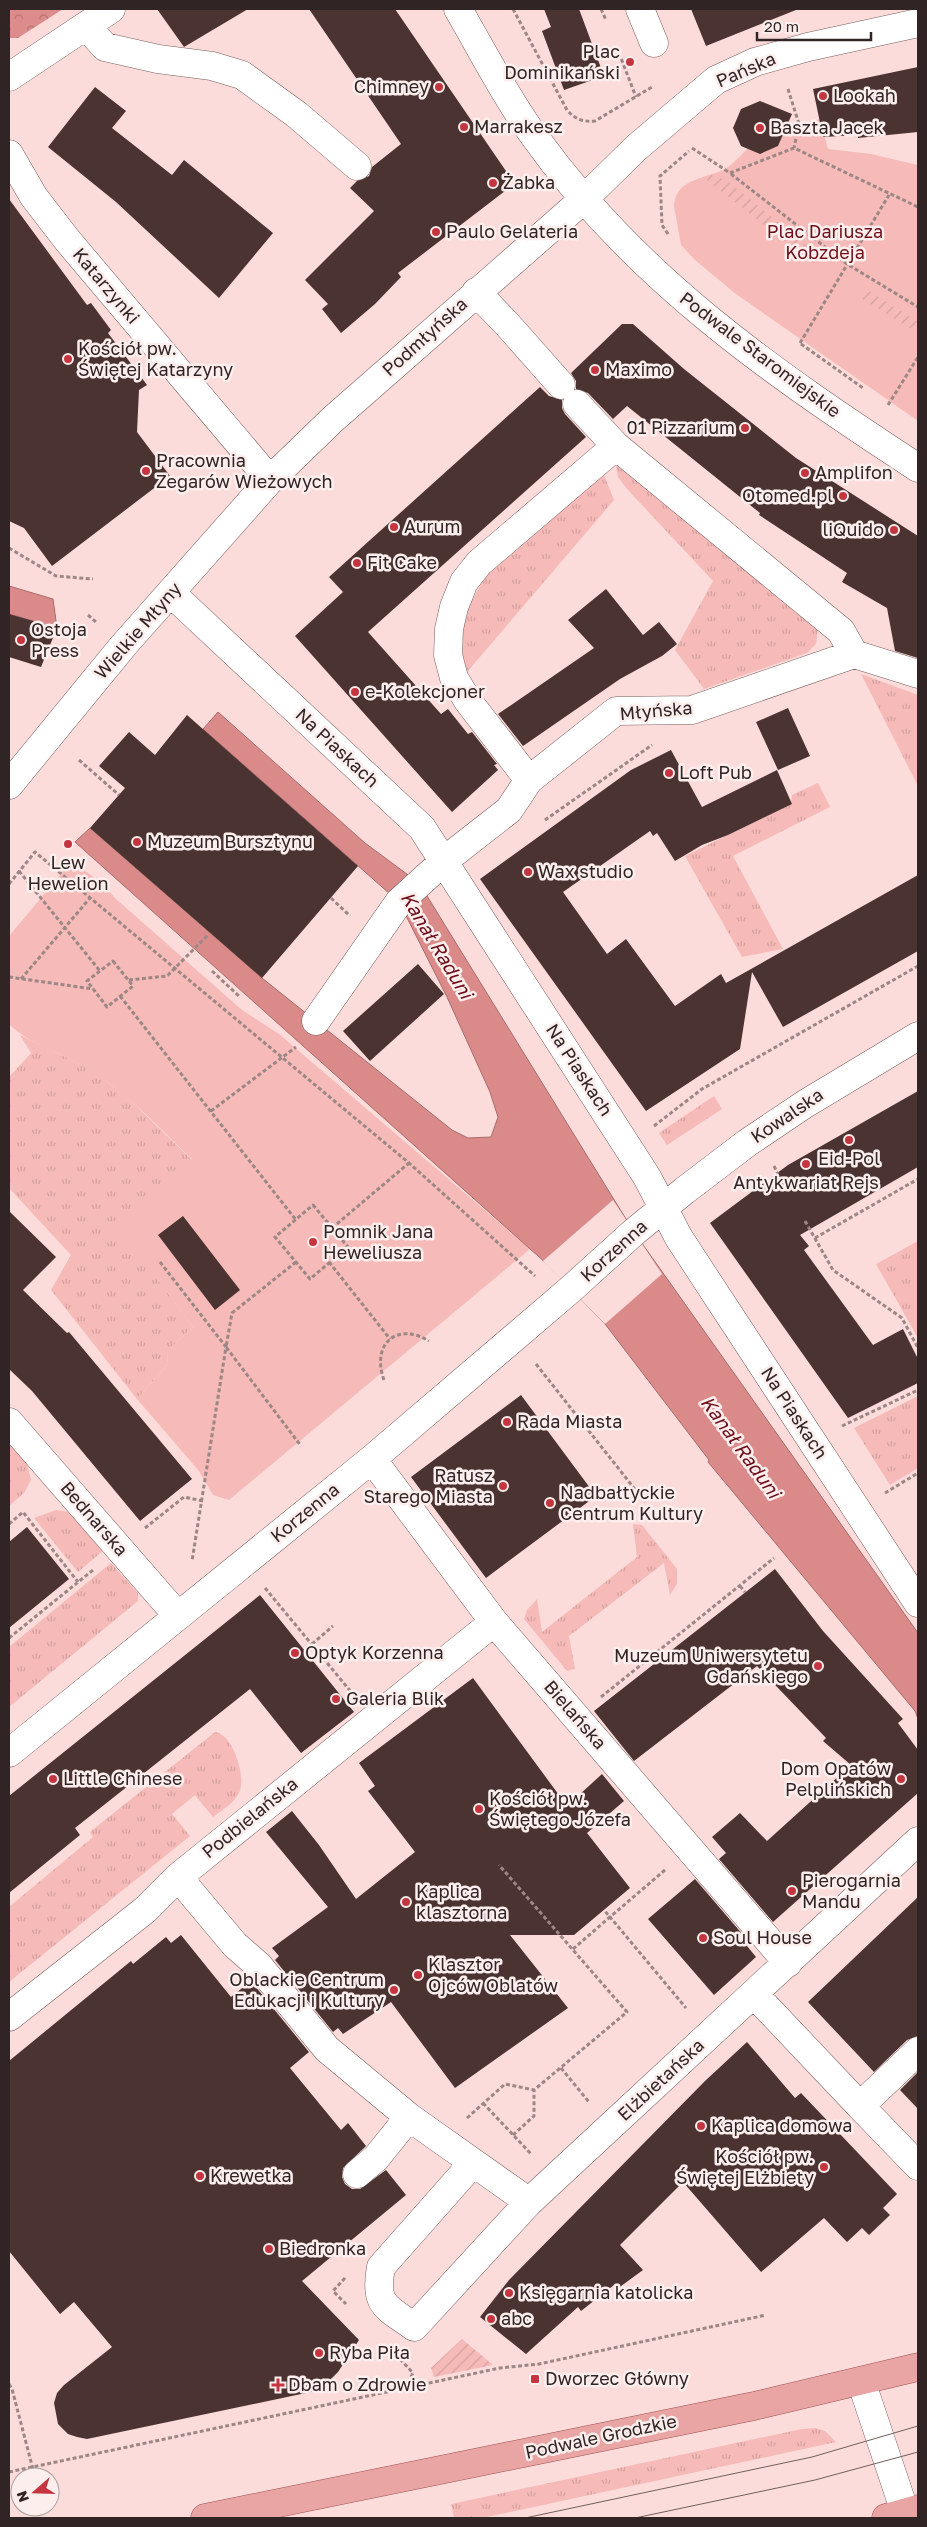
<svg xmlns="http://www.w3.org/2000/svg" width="927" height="2527" font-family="'Golos Text',sans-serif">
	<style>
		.grass { fill: url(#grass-tufts) }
		.forest { fill: url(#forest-crowns) }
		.park { fill: #f6bab8 }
		.garden { fill: url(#garden-furrows) }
		.water { fill: #da8b89; stroke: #a76c6b }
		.pier { fill: #fbdcda }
		.building { fill: #4b3332 }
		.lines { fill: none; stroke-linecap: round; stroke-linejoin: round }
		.minor-casing { stroke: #795f5e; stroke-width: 29 }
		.major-casing { stroke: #9e5050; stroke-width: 29 }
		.path { stroke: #9c8785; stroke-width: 3; stroke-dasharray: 4 2.5; stroke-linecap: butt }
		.minor { stroke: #fff; stroke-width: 28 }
		.major { stroke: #e9a4a4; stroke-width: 28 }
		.tram { stroke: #71605e; stroke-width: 1 }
		.poi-dot { fill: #c5353f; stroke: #fbeeed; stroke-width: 2 }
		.labels { text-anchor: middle; stroke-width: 5; stroke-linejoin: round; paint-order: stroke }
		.poi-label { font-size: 18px; fill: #302524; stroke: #fbeeed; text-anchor: start }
		.street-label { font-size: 18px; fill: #302524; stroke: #fbeeed }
		.park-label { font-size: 18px; fill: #6e0f1a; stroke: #fbeeed }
		.water-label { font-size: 19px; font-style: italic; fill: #6d0d19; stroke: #fbeeed }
	</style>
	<defs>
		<pattern id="grass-tufts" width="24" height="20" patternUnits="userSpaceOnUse" patternTransform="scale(1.25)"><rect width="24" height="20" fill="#f6bab8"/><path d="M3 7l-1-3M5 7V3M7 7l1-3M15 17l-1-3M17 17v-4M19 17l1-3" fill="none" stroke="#d3a09e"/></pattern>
		<pattern id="forest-crowns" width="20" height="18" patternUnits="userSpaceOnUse" patternTransform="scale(1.25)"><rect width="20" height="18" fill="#dc8c8a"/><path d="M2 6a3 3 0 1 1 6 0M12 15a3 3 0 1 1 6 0" fill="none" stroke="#b37271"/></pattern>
		<pattern id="garden-furrows" width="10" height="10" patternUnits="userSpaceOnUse" patternTransform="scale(1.25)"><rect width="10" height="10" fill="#f6bab8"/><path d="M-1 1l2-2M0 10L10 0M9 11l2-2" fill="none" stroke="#d3a09e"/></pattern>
	</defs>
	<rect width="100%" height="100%" fill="#fbdcda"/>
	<!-- grass -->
	<path class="grass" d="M 616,465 L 818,629 L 816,644 L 807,653 L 704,689 L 675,650 L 713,581 L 627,489 L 618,477 Z
		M 604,475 L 614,500 L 467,672 C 455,636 467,605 487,575 Z
		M 861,674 L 918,695 L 918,786 Z
		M 818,783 L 830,807 L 733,856 L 783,949 L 742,957 L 685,856 L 791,804 L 792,795 Z
		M 20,1035 L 90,1069 L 126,1096 L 192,1160 L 122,1231 L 193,1327 L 167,1351 L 168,1364 L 137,1399 L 51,1290 L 71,1255 L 9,1188 L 9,1077 L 31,1053 Z
		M 714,1096 L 722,1109 L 667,1145 L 659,1133 Z
		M 918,1241 L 918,1338 L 876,1264 Z
		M 918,1396 L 918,1468 L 890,1485 L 854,1428 Z
		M 9,1434 L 24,1451 L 31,1480 L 24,1493 L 9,1506 Z
		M 56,1510 L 70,1512 L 105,1549 L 78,1572 L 34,1518 Z
		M 633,1524 L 642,1525 L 677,1569 L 677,1584 L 670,1595 L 664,1563 L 569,1636 L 575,1669 L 567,1671 L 524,1619 L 527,1610 L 537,1599 L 542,1632 L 637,1557 Z
		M 111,1563 L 138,1593 L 138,1601 L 9,1707 L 9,1647 Z
		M 215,1732 C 233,1734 247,1778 239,1793 C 234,1803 222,1810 213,1817 L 195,1795 L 172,1814 L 190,1836 L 9,1982 L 9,1907 L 93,1837 L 90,1832 Z
		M 815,2428 L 825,2431 L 836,2442 L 482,2518 L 454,2518 L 451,2504 L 802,2429 Z"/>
	<!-- forest -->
	<path class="forest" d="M 9,9 L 63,9 L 18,38 L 9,38 Z"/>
	<!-- park -->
	<path class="park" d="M 820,119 L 828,149 L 871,154 L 918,165 L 918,421 L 736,294 L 695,260 L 681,245 L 674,206 C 676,176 708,180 728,167 C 735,162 742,154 748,148 L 760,153 L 778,146 L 786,127 Z
		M 72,861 L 100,882 L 116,899 L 242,1010 L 279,1034 L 530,1249 L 229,1500 L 213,1495 L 199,1471 L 137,1399 L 168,1364 L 167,1351 L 193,1327 L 121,1231 L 192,1159 C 159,1128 127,1092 88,1069 C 63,1053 30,1045 9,1024 L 9,936 Z"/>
	<!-- garden -->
	<path class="garden" d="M 711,175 L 726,180 L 816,253 L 814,264 L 703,177 Z
		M 869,291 L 918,322 L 918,333 L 859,297 Z
		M 462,2339 L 493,2365 L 434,2377 L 431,2368 Z"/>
	<!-- water -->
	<path class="water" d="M 9,586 L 53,599 L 57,628 L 9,614 Z
		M 218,712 L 365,843 L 419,883 L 634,1232 L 918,1633 L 918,1719 L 915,1711 L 708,1462 L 709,1460 L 605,1324 L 548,1265 L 75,842 L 90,828 L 262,978 L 452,1130 L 468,1138 L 491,1137 L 498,1117 L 490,1092 L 447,997 L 399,902 L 203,729 Z"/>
	<!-- pier -->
	<path class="pier" d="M 613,1200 L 662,1274 L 605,1324 L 543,1261 Z"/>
	<!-- building -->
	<path class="building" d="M 157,9 L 248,9 L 184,47 Z
		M 309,9 L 395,9 L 508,174 L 505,191 L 398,273 L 401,277 L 375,304 L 341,333 L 322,309 L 328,304 L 305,280 L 374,211 L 350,188 L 357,181 L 369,176 L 372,167 L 401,144 Z
		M 544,9 L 579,9 L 604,76 L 564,90 L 542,31 L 551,27 Z
		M 691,9 L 796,9 L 796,10 L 706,46 Z
		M 918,67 L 918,132 L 858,138 L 858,135 L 823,137 L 813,89 Z
		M 95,87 L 126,111 L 112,128 L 172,175 L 184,160 L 273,233 L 219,298 L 116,202 L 48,147 Z
		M 760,101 L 792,114 L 778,146 L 760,154 L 741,146 L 733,128 L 741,109 Z
		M 9,199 L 87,305 L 91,303 L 111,330 L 108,333 L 147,385 L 139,390 L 137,432 L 170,476 L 52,566 L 24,528 L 9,521 Z
		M 622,324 L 633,324 L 684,369 L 796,458 L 918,536 L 918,658 L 895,651 L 887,608 L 842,582 L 847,573 L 759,515 L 760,513 L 627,406 L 613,419 L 588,393 L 576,389 L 576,381 L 571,373 Z
		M 540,387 L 549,396 L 562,400 L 562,408 L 565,414 L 586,437 L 368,632 L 441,714 L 448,709 L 468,734 L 472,732 L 497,764 L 494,765 L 498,770 L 452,812 L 295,636 L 343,592 L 329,577 Z
		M 606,589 L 643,635 L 659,622 L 677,644 L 662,656 L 620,679 L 523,746 L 498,714 L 594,648 L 568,620 Z
		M 9,614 L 57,628 L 41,667 L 9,657 Z
		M 788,708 L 810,756 L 778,770 L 756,722 Z
		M 187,715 L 358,866 L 262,978 L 90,828 L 125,788 L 99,766 L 129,732 L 155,755 Z
		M 671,750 L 702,807 L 777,770 L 792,804 L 728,835 L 702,845 L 675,861 L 657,833 L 653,836 L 650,831 L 563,892 L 607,954 L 626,939 L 675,1006 L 721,974 L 726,983 L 918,875 L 918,951 L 783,1027 L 752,972 L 740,1049 L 646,1111 L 480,879 L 631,770 Z
		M 418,964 L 444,994 L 370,1061 L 343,1031 Z
		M 918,1091 L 918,1167 L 800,1235 L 809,1246 L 804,1250 L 873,1345 L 903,1329 L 918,1359 L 918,1383 L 848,1418 L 710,1223 L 788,1165 Z
		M 9,1211 L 56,1257 L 23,1290 L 67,1333 L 69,1332 L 192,1479 L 140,1521 L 32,1391 L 9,1369 Z
		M 183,1216 L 240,1290 L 215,1310 L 158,1235 Z
		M 521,1395 L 596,1496 L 486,1578 L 411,1477 Z
		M 27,1527 L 69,1579 L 9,1628 L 9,1542 Z
		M 775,1569 L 823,1631 L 903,1719 L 898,1723 L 918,1750 L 918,1793 L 773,1922 L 719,1859 L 726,1853 L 712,1837 L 740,1813 L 767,1841 L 851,1765 L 823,1741 L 826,1738 L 757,1666 L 634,1761 L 594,1711 Z
		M 260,1595 L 354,1712 L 301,1753 L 250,1689 L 75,1828 L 80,1835 L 9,1893 L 9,1796 Z
		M 473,1678 L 567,1806 L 602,1774 L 624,1801 L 587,1833 L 630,1888 L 574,1935 L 510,1935 L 568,2008 L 455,2088 L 391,2002 L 343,2034 L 338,2028 L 333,2032 L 275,1960 L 279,1956 L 272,1948 L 328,1907 L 266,1832 L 292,1811 L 319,1845 L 356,1899 L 415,1852 L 368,1791 L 375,1786 L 359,1763 Z
		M 695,1879 L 750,1943 L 747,1946 L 756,1957 L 714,1995 L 648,1919 Z
		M 918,1897 L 918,2036 L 907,2040 L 874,2072 L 808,2002 Z
		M 181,1935 L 231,1997 L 251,1981 L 309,2052 L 290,2068 L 341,2130 L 348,2123 L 366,2146 L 343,2168 L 342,2177 L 345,2184 L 352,2189 L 360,2189 L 386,2170 L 406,2195 L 302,2281 L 359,2340 L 338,2372 L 320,2390 L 87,2439 L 77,2437 L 68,2434 L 58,2424 L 54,2403 L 57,2393 L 64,2385 L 112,2347 L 74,2302 L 60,2314 L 9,2251 L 9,2061 L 131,1961 L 133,1964 L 166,1937 L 171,1943 Z
		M 747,2042 L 795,2098 L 801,2093 L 897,2194 L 883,2208 L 890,2215 L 869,2235 L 862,2228 L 847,2242 L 824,2218 L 761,2272 L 683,2182 L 620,2245 L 643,2270 L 617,2289 L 614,2285 L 581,2311 L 578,2307 L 526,2354 L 480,2317 L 509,2280 L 705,2081 Z
		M 918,2072 L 918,2109 L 900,2090 Z"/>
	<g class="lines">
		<defs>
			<path id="minor" d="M 458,9 C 482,50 504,94 532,133 C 634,277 771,372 918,468
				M 640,9 L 654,43
				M 86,26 L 105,47 L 158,59 L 212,66 L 242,75 L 296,114 L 357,166
				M 9,77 L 111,9
				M 9,154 L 34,197 L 68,241 L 270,480
				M 476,292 L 507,324 L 561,385
				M 577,404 L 616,446 L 841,631 L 854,654 L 918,674
				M 171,593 L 422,828 L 647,1177 L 679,1238 L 918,1603
				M 529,780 L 468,701 L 454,678 L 448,655 L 449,629 L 454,607 L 464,582 L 479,563 L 616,446
				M 9,785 L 123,646 L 270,480 L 332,420 L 584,199 L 636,148 L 716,80 L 755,62 L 808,47 L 918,23
				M 316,1021 L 399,902 L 445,860 L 509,810 L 529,780 L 616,711 L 692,710 L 854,654
				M 9,1422 L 178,1616
				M 372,1459 L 494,1622 L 788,1963
				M 9,1753 L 372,1459 L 571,1289 L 634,1232 L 684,1191 L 747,1143 L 805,1104 L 918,1036
				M 178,1877 L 235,1945 L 259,1966 L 327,2049 L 409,2117 L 529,2202
				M 754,1994 L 860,2106 L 918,2051
				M 9,2017 L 145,1910 L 178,1877 L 494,1622
				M 860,2106 L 918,2166
				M 473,2163 L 381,2267 C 374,2305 385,2306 414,2327 L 529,2202 L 918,1841
				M 357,2174 L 376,2158 L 409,2117
				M 861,2381 L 907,2518"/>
			<path id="major" d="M 205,2518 L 754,2406 L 918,2367
				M 886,2518 L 918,2509"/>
		</defs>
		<!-- minor casing -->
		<use href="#minor" class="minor-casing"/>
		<!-- major casing -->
		<use href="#major" class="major-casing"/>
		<!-- path -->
		<path class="path" d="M 513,9 L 567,110 C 575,119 582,122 595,121 L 652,87
			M 601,9 L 606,20
			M 619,53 L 636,97
			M 788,89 L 799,124 L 794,148
			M 692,148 L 730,173 L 794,148 L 918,207
			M 731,174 L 847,264 L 918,307
			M 668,234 L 662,225 L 660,176 L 689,151
			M 800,343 L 889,195
			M 801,344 L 863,388
			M 888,405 L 918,357
			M 9,548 L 56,576 L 93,579
			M 88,615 L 96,622
			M 79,760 L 119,795
			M 545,820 L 652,745
			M 19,871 L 100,971
			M 9,884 L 35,852 L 409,1163 L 535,1276
			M 331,898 L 350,916
			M 113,961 L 133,986 L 107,1007 L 87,981 Z
			M 212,971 L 240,997
			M 9,977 L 93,989
			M 21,979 L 90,898
			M 129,980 L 167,976 L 208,935
			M 120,996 L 296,1220
			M 211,1111 L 296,1047
			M 654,1126 L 702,1089 L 918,966
			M 774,1166 L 778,1174
			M 313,1205 L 348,1247 L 310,1279 L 275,1237 Z
			M 805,1221 L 833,1270 L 902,1318 L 918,1348
			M 332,1228 L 409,1163
			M 815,1238 L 918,1179
			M 160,1262 L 226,1347 L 192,1561
			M 296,1262 L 232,1313 L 226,1347 L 301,1446
			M 329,1262 L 390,1339
			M 536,1364 L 645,1502
			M 384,1380 C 371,1345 396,1321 429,1341
			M 842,1426 L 918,1390
			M 885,1493 L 918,1473
			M 9,1524 L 23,1512 L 78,1582
			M 145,1528 L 184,1497 L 203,1501
			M 740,1586 L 745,1592
			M 265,1588 L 352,1693
			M 9,1638 L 93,1570
			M 312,1644 L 333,1626
			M 601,1697 L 774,1558
			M 665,1870 L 610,1917 L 686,2008
			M 573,1949 L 610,1917 L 604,1910
			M 561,2068 L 589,2102
			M 483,2103 L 532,2155
			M 467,2118 L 505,2084 L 534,2090 L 627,2012 L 499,1865
			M 513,2135 L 534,2116 L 534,2090
			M 345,2278 L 333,2291 L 346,2304
			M 400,2359 L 413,2373 L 405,2388
			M 9,2384 L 12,2389 L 35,2477
			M 9,2472 L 500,2368 L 539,2364 L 766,2315"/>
		<!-- minor -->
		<use href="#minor" class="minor"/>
		<!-- major -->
		<use href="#major" class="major"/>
		<!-- tram -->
		<path class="tram" d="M 525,2518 L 812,2457 L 918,2426
			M 635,2518 L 815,2480 L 918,2452"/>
	</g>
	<!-- markers -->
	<g class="poi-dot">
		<circle cx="630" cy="62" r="5"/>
		<circle cx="439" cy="87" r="5"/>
		<circle cx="823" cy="96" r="5"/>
		<circle cx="464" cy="127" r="5"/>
		<circle cx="760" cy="128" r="5"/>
		<circle cx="493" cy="183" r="5"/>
		<circle cx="436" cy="232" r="5"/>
		<circle cx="68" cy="359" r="5"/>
		<circle cx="595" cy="370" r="5"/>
		<circle cx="745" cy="428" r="5"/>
		<circle cx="146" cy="471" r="5"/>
		<circle cx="805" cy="473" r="5"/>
		<circle cx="843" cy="496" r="5"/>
		<circle cx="394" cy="527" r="5"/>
		<circle cx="894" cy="530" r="5"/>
		<circle cx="357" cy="563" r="5"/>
		<circle cx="21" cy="640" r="5"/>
		<circle cx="355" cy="692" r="5"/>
		<circle cx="669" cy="773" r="5"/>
		<circle cx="137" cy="842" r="5"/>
		<circle cx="68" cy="844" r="5"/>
		<circle cx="528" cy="872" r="5"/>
		<circle cx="849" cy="1140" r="5"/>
		<circle cx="806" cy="1164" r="5"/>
		<circle cx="313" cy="1242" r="5"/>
		<circle cx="507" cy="1422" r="5"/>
		<circle cx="503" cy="1486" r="5"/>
		<circle cx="550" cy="1503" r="5"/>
		<circle cx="295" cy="1653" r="5"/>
		<circle cx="818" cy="1666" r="5"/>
		<circle cx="336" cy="1699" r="5"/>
		<circle cx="53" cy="1779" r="5"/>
		<circle cx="901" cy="1779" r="5"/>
		<circle cx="479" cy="1809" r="5"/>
		<circle cx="792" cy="1891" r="5"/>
		<circle cx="406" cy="1902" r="5"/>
		<circle cx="703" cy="1938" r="5"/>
		<circle cx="418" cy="1975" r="5"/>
		<circle cx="394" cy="1990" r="5"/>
		<circle cx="701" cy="2126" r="5"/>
		<circle cx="824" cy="2167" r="5"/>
		<circle cx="200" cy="2176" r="5"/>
		<circle cx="269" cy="2249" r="5"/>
		<circle cx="509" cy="2293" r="5"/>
		<circle cx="491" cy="2319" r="5"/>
		<circle cx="319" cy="2353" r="5"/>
		<rect x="530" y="2374" width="10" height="10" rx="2.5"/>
		<path d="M275.5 2377.5h5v5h5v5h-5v5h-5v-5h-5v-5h5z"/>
	</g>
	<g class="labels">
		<!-- poi labels -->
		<g class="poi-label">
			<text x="620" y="58" text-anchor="end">Plac<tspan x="620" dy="21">Dominikański</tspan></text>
			<text x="429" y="93" text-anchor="end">Chimney</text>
			<text x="833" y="102">Lookah</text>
			<text x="474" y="133">Marrakesz</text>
			<text x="770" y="134">Baszta Jacek</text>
			<text x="503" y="189">Żabka</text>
			<text x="446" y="238">Paulo Gelateria</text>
			<text x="78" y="355">Kościół pw.<tspan x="78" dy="21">Świętej Katarzyny</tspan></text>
			<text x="605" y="376">Maximo</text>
			<text x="735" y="434" text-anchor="end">01 Pizzarium</text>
			<text x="156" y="467">Pracownia<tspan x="156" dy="21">Zegarów Wieżowych</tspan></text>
			<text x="815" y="479">Amplifon</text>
			<text x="833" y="502" text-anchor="end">Otomed.pl</text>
			<text x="404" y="533">Aurum</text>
			<text x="884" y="536" text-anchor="end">liQuido</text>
			<text x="367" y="569">Fit Cake</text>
			<text x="31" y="636">Ostoja<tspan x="31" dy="21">Press</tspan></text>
			<text x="365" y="698">e-Kolekcjoner</text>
			<text x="679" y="779">Loft Pub</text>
			<text x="147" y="848">Muzeum Bursztynu</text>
			<text x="68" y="869" text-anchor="middle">Lew<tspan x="68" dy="21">Hewelion</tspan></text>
			<text x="538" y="878">Wax studio</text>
			<text x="849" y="1165" text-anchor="middle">Eid-Pol</text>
			<text x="806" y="1189" text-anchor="middle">Antykwariat Rejs</text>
			<text x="323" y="1238">Pomnik Jana<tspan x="323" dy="21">Heweliusza</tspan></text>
			<text x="517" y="1428">Rada Miasta</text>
			<text x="493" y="1482" text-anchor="end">Ratusz<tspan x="493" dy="21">Starego Miasta</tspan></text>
			<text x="560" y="1499">Nadbałtyckie<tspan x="560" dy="21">Centrum Kultury</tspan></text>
			<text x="305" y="1659">Optyk Korzenna</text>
			<text x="808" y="1662" text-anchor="end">Muzeum Uniwersytetu<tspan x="808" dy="21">Gdańskiego</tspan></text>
			<text x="346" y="1705">Galeria Blik</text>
			<text x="891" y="1775" text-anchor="end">Dom Opatów<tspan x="891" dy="21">Pelplińskich</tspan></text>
			<text x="63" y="1785">Little Chinese</text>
			<text x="489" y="1805">Kościół pw.<tspan x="489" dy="21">Świętego Józefa</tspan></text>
			<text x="802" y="1887">Pierogarnia<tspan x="802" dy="21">Mandu</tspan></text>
			<text x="416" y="1898">Kaplica<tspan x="416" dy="21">klasztorna</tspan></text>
			<text x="713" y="1944">Soul House</text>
			<text x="428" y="1971">Klasztor<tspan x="428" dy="21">Ojców Oblatów</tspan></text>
			<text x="384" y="1986" text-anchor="end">Oblackie Centrum<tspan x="384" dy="21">Edukacji i Kultury</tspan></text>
			<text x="711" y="2132">Kaplica domowa</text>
			<text x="814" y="2163" text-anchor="end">Kościół pw.<tspan x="814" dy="21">Świętej Elżbiety</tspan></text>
			<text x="210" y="2182">Krewetka</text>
			<text x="279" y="2255">Biedronka</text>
			<text x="519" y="2299">Księgarnia katolicka</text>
			<text x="501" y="2325">abc</text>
			<text x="329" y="2359">Ryba Piła</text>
			<text x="545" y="2385">Dworzec Główny</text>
			<text x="288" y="2391">Dbam o Zdrowie</text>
		</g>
		<!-- street labels -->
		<g class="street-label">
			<text transform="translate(746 70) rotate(-23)" y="6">Pańska</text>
			<text transform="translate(106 286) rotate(50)" y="6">Katarzynki</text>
			<text transform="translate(425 337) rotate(-42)" y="6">Podmłyńska</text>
			<text transform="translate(760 355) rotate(37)" y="6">Podwale Staromiejskie</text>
			<text transform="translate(138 631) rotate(-49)" y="6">Wielkie Młyny</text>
			<text transform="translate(656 711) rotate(-5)" y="6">Młyńska</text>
			<text transform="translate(337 748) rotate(43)" y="6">Na Piaskach</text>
			<text transform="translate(579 1070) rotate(57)" y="6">Na Piaskach</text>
			<text transform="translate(787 1116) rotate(-34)" y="6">Kowalska</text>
			<text transform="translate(614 1251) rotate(-42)" y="6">Korzenna</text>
			<text transform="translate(794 1413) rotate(57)" y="6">Na Piaskach</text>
			<text transform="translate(305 1513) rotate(-39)" y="6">Korzenna</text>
			<text transform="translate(94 1519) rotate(49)" y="6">Bednarska</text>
			<text transform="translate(575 1715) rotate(49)" y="6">Bielańska</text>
			<text transform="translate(250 1818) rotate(-39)" y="6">Podbielańska</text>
			<text transform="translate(661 2080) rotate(-43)" y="6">Elżbietańska</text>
			<text transform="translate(601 2437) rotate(-12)" y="6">Podwale Grodzkie</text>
		</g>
		<!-- park labels -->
		<g class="park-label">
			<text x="825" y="238">Plac Dariusza<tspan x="825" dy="21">Kobzdeja</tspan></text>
		</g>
		<!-- water labels -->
		<g class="water-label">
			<text transform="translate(437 945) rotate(59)" y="7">Kanał Raduni</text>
			<text transform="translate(741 1447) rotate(54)" y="7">Kanał Raduni</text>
		</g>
	</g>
	<!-- border -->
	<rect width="927" height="2527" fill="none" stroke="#302524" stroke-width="20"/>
	<!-- north arrow -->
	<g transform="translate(35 2492) rotate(250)"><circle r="24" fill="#fbeeed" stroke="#aa9e9d"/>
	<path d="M0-4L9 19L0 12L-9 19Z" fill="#c5353f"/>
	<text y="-8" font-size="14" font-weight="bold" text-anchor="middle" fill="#302524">N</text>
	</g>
	<!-- scale -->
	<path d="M757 32v8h114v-8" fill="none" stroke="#302524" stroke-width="2.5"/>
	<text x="764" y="32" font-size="15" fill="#302524" stroke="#fbeeed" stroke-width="4" paint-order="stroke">20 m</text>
</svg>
